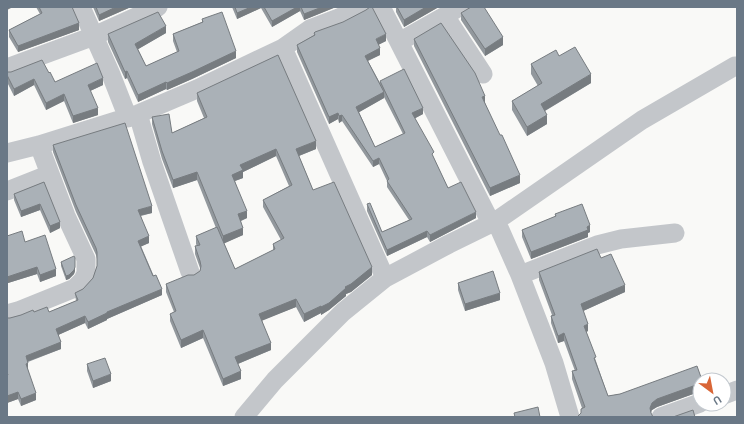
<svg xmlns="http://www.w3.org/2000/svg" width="744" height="424" font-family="Ubuntu,sans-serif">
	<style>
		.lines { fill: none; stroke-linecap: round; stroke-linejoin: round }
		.minor { stroke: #c3c6ca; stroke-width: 19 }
		.wall { fill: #92989d; fill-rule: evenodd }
		.shaded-wall { fill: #777c80 }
		.building { fill: #aab1b7; stroke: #777c80 }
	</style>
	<rect width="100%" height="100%" fill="#f9f9f7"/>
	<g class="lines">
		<!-- minor -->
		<path class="minor" d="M 81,7 L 110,72 L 128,118
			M 381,7 L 399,42 L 445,16 L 459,7
			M 445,16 L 483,74
			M 399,42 L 491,223
			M 283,48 L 385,278
			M 7,68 L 94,36 L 158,7
			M 138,114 L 152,162 L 190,272
			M 7,153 L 39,145 L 138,114 L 197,89 L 283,48 L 310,29 L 339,18 L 361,7
			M 7,191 L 50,174
			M 496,221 L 520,275 L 597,245 L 621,239 L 675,233
			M 520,275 L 554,363 L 570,417
			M 7,314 L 18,311 L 75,288 L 83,280 L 86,273 L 86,259 L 66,216 L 39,145
			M 724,395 L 737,390
			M 244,417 L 275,380 L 343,312 L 385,278 L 449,244 L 496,221 L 642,120 L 735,66 L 737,66
			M 661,417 L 700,403"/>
	</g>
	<!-- wall -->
	<path class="wall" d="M 36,7 L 72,7 L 79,30 L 18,52 L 9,37 L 9,30 L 40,14 Z
		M 93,7 L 131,7 L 99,21 Z
		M 232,7 L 336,7 L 304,20 L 300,11 L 272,27 L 261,8 L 237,19 Z
		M 396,7 L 437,7 L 437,8 L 404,27 L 396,12 Z
		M 461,13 L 503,45 L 485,56 L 461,20 Z
		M 202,19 L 236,58 L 192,79 L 167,90 L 166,89 L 138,102 L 127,78 L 125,79 L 108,42 L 108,34 L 166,33 L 138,49 L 146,66 L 177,52 L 173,41 L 173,34 L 202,22 Z
		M 314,33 L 386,41 L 378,45 L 380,55 L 368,61 L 380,83 L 380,81 L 423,114 L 415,118 L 448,188 L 476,218 L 430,242 L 427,237 L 387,256 L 367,211 L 367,204 L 382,232 L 409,220 L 387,187 L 387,181 L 379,164 L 373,167 L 342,121 L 339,123 L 338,119 L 329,124 L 297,52 L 297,45 L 314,35 ZM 384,97 L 403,134 L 375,147 L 359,112 L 384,98 Z
		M 414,39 L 485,103 L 520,183 L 490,196 L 414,46 Z
		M 559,56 L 591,83 L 545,111 L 547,124 L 527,136 L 512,110 L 512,101 L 538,86 L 531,74 L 531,64 Z
		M 7,72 L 49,73 L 55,82 L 103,85 L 90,91 L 98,115 L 73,123 L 64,101 L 46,110 L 34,85 L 14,96 L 7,82 Z
		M 197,93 L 316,149 L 299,156 L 313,190 L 372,275 L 351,292 L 346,294 L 346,296 L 329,310 L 321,315 L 321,313 L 304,322 L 296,307 L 262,320 L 271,350 L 238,364 L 241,379 L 223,386 L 203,338 L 181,348 L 170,321 L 170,314 L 174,312 L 166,292 L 166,284 L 194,275 L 200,271 L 200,268 L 195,254 L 195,246 L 197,246 L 196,244 L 196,236 L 216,228 L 197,180 L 173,188 L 162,159 L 152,124 L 152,117 L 172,133 L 204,118 L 197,101 ZM 276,156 L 289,186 L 263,200 L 263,207 L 281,240 L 273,244 L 273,250 L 235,269 L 224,243 L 243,235 L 241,221 L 247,218 L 235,181 L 243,178 L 243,172 Z
		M 53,145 L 152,213 L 141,216 L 149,243 L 141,246 L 162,295 L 107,319 L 107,320 L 88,329 L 85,323 L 58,335 L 61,349 L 28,362 L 28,370 L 36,400 L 21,406 L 18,399 L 7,403 L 7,318 L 10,318 L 34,312 L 49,312 L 76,301 L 75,293 L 83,289 L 93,278 L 97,266 L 97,259 L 96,255 L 76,212 L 53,152 Z
		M 44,182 L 60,228 L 50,233 L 40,210 L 21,217 L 14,200 L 14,194 Z
		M 555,214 L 590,232 L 588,233 L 588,237 L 531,259 L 522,237 L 522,230 L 555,217 Z
		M 7,236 L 25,242 L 56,276 L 40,282 L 37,274 L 8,283 L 8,287 L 7,287 Z
		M 601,258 L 625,292 L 583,311 L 588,331 L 586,332 L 608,396 L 700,380 L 700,392 L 696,393 L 657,407 L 652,410 L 581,413 L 582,408 L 572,379 L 572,371 L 575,371 L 564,341 L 558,343 L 551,323 L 551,316 L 552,315 L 539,280 L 539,272 Z
		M 61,262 L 75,271 L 74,274 L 69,279 L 66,280 L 61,266 Z
		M 458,283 L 500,300 L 465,311 L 458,290 Z
		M 87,364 L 111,381 L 93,388 L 87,371 Z"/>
	<!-- shaded-wall -->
	<path class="shaded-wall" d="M 7,7 L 13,7 L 7,10 Z
		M 116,7 L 131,7 L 99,21 L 99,15 Z
		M 251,7 L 261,7 L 261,8 L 237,19 L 237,13 Z
		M 297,7 L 300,7 L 300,11 L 272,27 L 272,21 Z
		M 322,7 L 336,7 L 304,20 L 304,14 Z
		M 426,7 L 437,7 L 437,8 L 404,27 L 404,20 Z
		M 79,23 L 79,30 L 18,52 L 18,46 Z
		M 166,26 L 166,33 L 135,51 L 135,44 Z
		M 386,34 L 386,41 L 376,46 L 376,39 Z
		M 503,37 L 503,45 L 485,56 L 485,49 Z
		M 380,48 L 380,55 L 365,62 L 365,56 Z
		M 236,51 L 236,58 L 192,79 L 167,90 L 167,83 Z
		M 127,71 L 127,78 L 125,79 L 125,72 Z
		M 591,74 L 591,83 L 541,113 L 541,104 Z
		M 103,78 L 103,85 L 88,92 L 88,85 Z
		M 34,79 L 34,85 L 14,96 L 14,89 Z
		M 166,82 L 166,89 L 138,102 L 138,95 Z
		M 384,92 L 384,98 L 356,114 L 356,107 Z
		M 64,94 L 64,101 L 46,110 L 46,103 Z
		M 485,96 L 485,104 L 482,97 Z
		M 98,108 L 98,115 L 73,123 L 73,116 Z
		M 423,108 L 423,114 L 412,120 L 412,113 Z
		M 338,113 L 338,119 L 329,124 L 329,117 Z
		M 342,115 L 342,121 L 339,123 L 339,116 Z
		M 547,115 L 547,124 L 527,136 L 527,127 Z
		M 316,141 L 316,149 L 296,157 L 296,149 Z
		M 276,149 L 276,156 L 243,172 L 243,178 L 232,182 L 232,175 L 240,165 Z
		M 379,158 L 379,164 L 373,167 L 373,161 Z
		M 197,172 L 197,180 L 173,188 L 173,180 Z
		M 520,175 L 520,183 L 490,196 L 490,188 Z
		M 40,204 L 40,210 L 21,217 L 21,211 Z
		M 152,206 L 152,213 L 138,216 L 138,210 Z
		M 247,211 L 247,218 L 238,222 L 238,214 Z
		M 476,212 L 476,218 L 430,242 L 430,235 Z
		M 60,222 L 60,228 L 50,233 L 50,226 Z
		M 590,225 L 590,232 L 588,233 L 588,237 L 531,259 L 531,252 Z
		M 243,228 L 243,235 L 223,244 L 223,236 Z
		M 427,231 L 427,237 L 387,256 L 387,250 Z
		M 149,236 L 149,243 L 138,248 L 138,241 Z
		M 37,267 L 37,274 L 8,283 L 8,287 L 7,287 L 7,277 Z
		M 75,267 L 75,271 L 74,274 L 69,279 L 66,280 L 66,276 Z
		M 372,267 L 372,275 L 351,292 L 346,294 L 346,296 L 329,310 L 321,315 L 321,307 L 345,287 Z
		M 56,269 L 56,276 L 40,282 L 40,275 Z
		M 625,285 L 625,292 L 581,312 L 581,304 Z
		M 162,289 L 162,295 L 107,319 L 107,320 L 88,329 L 88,322 L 107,312 Z
		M 500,293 L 500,300 L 465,311 L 465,304 Z
		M 296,299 L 296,307 L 259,322 L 259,314 Z
		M 321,306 L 321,313 L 304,322 L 304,314 Z
		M 85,316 L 85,323 L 56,336 L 56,329 Z
		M 588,324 L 588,331 L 584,333 L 584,326 Z
		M 203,330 L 203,338 L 181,348 L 181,340 Z
		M 564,333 L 564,341 L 558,343 L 558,336 Z
		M 61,342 L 61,349 L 26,362 L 26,356 Z
		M 271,343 L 271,350 L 235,365 L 235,357 Z
		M 28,363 L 28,370 L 26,364 Z
		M 241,371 L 241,379 L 223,386 L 223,379 Z
		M 111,374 L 111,381 L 93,388 L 93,381 Z
		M 696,385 L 696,393 L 657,407 L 652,410 L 650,415 L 650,408 L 652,403 L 657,399 Z
		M 18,392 L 18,399 L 7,403 L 7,396 Z
		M 36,393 L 36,400 L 21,406 L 21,399 Z"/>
	<!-- building -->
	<path class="building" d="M 39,7 L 72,7 L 79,23 L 18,46 L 9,30 L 42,13 Z
		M 96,7 L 116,7 L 99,15 Z
		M 235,7 L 251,7 L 237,13 Z
		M 264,7 L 297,7 L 272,21 Z
		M 301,7 L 322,7 L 304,14 Z
		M 370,7 L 372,7 L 386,34 L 376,39 L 380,48 L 365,56 L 384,92 L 356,107 L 375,147 L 405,133 L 380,81 L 404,69 L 423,108 L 412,113 L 434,152 L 432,154 L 448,188 L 461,182 L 476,212 L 430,235 L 427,231 L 387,250 L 367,204 L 370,203 L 382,232 L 412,219 L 387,181 L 389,179 L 379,158 L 373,161 L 342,115 L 339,116 L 338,113 L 329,117 L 297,45 L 315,35 L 314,33 L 315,32 L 343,22 L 366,10 Z
		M 397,7 L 426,7 L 404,20 Z
		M 471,7 L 484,7 L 503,37 L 485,49 L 461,13 Z
		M 158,12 L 166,26 L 135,44 L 146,66 L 179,51 L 173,34 L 203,22 L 202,19 L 222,12 L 236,51 L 192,72 L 167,83 L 166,82 L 138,95 L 127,71 L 125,72 L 108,34 Z
		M 441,23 L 475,73 L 485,96 L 482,97 L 500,135 L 502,135 L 520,175 L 490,188 L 414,39 Z
		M 575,47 L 591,74 L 541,104 L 547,115 L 527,127 L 512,101 L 542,83 L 531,64 L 556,50 L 559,56 Z
		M 278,55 L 316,141 L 296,149 L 313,190 L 334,182 L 372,267 L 351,284 L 345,287 L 346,288 L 329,303 L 321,307 L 321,306 L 304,314 L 296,299 L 259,314 L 271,343 L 235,357 L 241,371 L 223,379 L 203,330 L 181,340 L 170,314 L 176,311 L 166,284 L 188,275 L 194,275 L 200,271 L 201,266 L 200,261 L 195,246 L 200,245 L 196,236 L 217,227 L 235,269 L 275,249 L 273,244 L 284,238 L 263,200 L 292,185 L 276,149 L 240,165 L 243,170 L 232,175 L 247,211 L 238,214 L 243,228 L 223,236 L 197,172 L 173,180 L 162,151 L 152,117 L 169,114 L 172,133 L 207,117 L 197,93 Z
		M 42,60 L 49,73 L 50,72 L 55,82 L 97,63 L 103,78 L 88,85 L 98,108 L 73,116 L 64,94 L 46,103 L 34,79 L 14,89 L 7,75 L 7,72 L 11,72 Z
		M 125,123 L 152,206 L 138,210 L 149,236 L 138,241 L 153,276 L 156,275 L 162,289 L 107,312 L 107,313 L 88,322 L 85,316 L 56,329 L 61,342 L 26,356 L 28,363 L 26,364 L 36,393 L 21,399 L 18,392 L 7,396 L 7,376 L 8,375 L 7,372 L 7,318 L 10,318 L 21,315 L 33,310 L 34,312 L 47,307 L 49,312 L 78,300 L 75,293 L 83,289 L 93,278 L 97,266 L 97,252 L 96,248 L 76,205 L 53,145 Z
		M 44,182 L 60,222 L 50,226 L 40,204 L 21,211 L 14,194 Z
		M 582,204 L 590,225 L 587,227 L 588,230 L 531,252 L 522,230 L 556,216 L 555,214 Z
		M 22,231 L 25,242 L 45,235 L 56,269 L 40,275 L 37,267 L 7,277 L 8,280 L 7,280 L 7,236 Z
		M 597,249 L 601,258 L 611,254 L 625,285 L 581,304 L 588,324 L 584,326 L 596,357 L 594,358 L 608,396 L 620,394 L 697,366 L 702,380 L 700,380 L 700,385 L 696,385 L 657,399 L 652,403 L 650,408 L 651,413 L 653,417 L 577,417 L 581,413 L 581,409 L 585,407 L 572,371 L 577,370 L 564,333 L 558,336 L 551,316 L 555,315 L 539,272 Z
		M 74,256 L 75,258 L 75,267 L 74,270 L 69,275 L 66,276 L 61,262 Z
		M 493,271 L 500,293 L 465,304 L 458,283 Z
		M 105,358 L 111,374 L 93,381 L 87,364 Z
		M 538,407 L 540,417 L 515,417 L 514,413 Z
		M 693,410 L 695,417 L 673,417 Z"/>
	<!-- border -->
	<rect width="744" height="424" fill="none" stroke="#6a7886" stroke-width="16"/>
	<!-- north arrow -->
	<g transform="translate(712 392) rotate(148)"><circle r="19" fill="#ffffff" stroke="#c3c9cf"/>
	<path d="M0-3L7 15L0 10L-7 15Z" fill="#d96637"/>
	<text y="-6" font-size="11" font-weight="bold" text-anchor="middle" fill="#6a7886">U</text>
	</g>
</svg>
